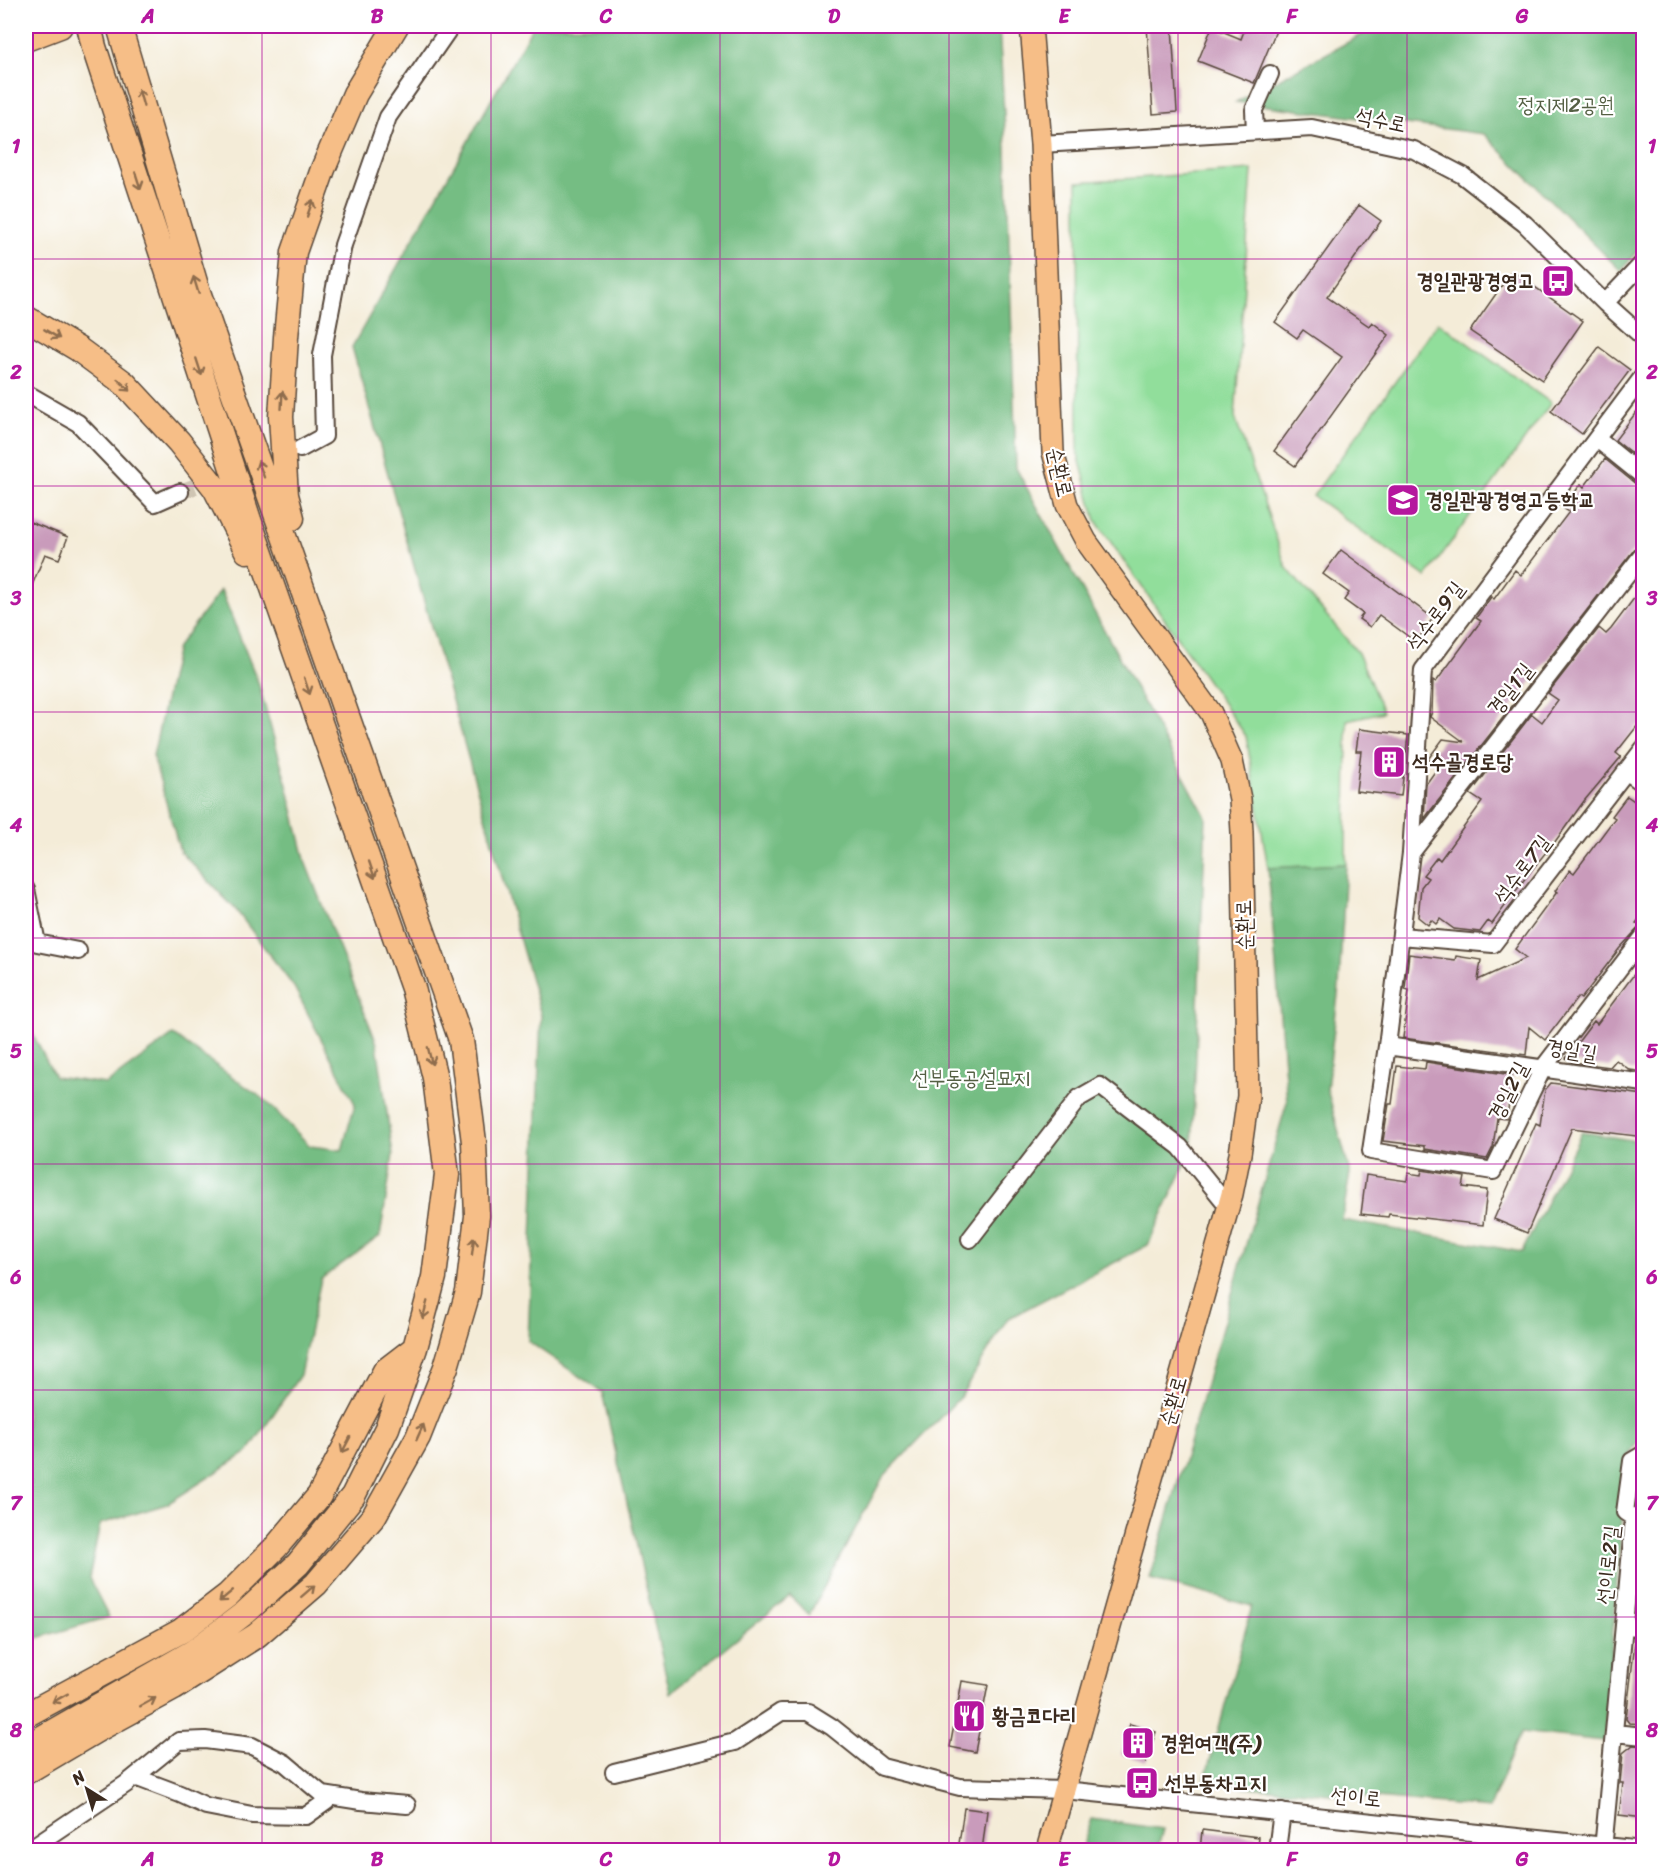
<svg xmlns="http://www.w3.org/2000/svg" width="1669" height="1876" font-family="Sriracha,'Poor Story',sans-serif">
	<style>
		.green { fill: #91de9b; stroke: #66845c; stroke-width: 1.5 }
		.forest { fill: #74bd83; stroke: #587450; stroke-width: 1.5 }
		.building { fill: #c99bbb }
		.lines { fill: none; stroke-linecap: round; stroke-linejoin: round }
		.minor-tunnel { stroke: #cfc5b3; stroke-width: 16; stroke-dasharray: 16 8; stroke-linecap: butt }
		.minor-casing { stroke: #57473a; stroke-width: 20 }
		.major-casing { stroke: #57473a; stroke-width: 24 }
		.highway-casing { stroke: #57473a; stroke-width: 27 }
		.minor { stroke: #fff; stroke-width: 16 }
		.major { stroke: #f6be87; stroke-width: 21 }
		.highway { stroke: #f6be87; stroke-width: 24 }
		.oneway { stroke: #8f6d4d }
		.grid { fill: none; stroke: #b5179e; stroke-width: 1.5; stroke-opacity: 0.55 }
		.labels { text-anchor: middle; stroke-width: 4.5; stroke-linejoin: round; paint-order: stroke }
		.park-label { font-size: 21px; fill: #556044; stroke: #fff }
		.street-label { font-size: 21px; fill: #3b2a1e; stroke: #fff }
		.poi-label { font-size: 21px; font-weight: bold; fill: #3b2a1e; stroke: #fff; text-anchor: start }
		.neatline { fill: none; stroke: #b5179e; stroke-width: 2 }
		.grid-label { font-size: 20px; text-anchor: middle; font-weight: bold; fill: #b5179e }
	</style>
	<rect width="100%" height="100%" fill="#fff"/>
	<filter id="ink" filterUnits="userSpaceOnUse"><feTurbulence type="fractalNoise" baseFrequency=".0167" numOctaves="2"/><feDisplacementMap in="SourceGraphic" scale="12" xChannelSelector="R" yChannelSelector="G"/><feConvolveMatrix kernelMatrix="1 2 1 2 8 2 1 2 1" color-interpolation-filters="sRGB"/></filter>
	<filter id="wash" filterUnits="userSpaceOnUse"><feTurbulence type="fractalNoise" baseFrequency=".008" numOctaves="4" result="noise"/><feDisplacementMap in="SourceGraphic" scale="24" xChannelSelector="R" yChannelSelector="G"/><feGaussianBlur stdDeviation="1.35" result="paint"/><feColorMatrix in="noise" values="0 0 0 0 0 0 0 0 0 0 0 0 0 0 0 0 0 1.4 0 .05"/><feComposite in="paint" operator="in"/></filter>
	<g filter="url(#wash)">
		<rect width="100%" height="100%" fill="#f4ecd8"/>
		<!-- green -->
		<path class="green" d="M 1252,170 L 1235,417 L 1286,567 L 1358,653 L 1383,712 L 1347,720 L 1346,864 L 1268,868 L 1246,736 L 1096,521 L 1078,454 L 1077,182 Z
			M 1438,322 L 1551,403 L 1426,577 L 1313,496 Z"/>
		<!-- forest -->
		<path class="forest" d="M 533,26 L 999,26 L 1006,148 L 1016,468 L 1206,817 L 1192,1150 L 1148,1245 L 1007,1319 L 961,1396 L 883,1477 L 809,1615 L 790,1596 L 670,1693 L 602,1392 L 528,1341 L 541,1015 L 352,347 Z
			M 1378,26 L 1643,26 L 1644,201 L 1635,212 L 1643,221 L 1643,244 L 1621,271 L 1484,134 L 1236,102 Z
			M 221,590 L 258,682 L 287,785 L 306,864 L 377,1044 L 393,1155 L 380,1236 L 321,1279 L 300,1375 L 248,1452 L 167,1504 L 100,1524 L 89,1578 L 109,1617 L 34,1639 L 28,1594 L 26,1593 L 26,1021 L 55,1077 L 106,1084 L 173,1035 L 265,1100 L 310,1146 L 342,1150 L 355,1104 L 294,987 L 236,910 L 180,851 L 153,756 L 177,647 Z
			M 1346,864 L 1339,986 L 1327,1089 L 1350,1173 L 1342,1220 L 1522,1252 L 1582,1132 L 1643,1142 L 1643,1434 L 1627,1457 L 1604,1741 L 1521,1732 L 1489,1808 L 1204,1783 L 1252,1606 L 1150,1579 L 1287,1102 L 1268,868 Z
			M 1092,1819 L 1163,1829 L 1157,1850 L 1081,1850 Z"/>
		<g id="blocks">
			<!-- building -->
			<path class="building" d="M 1147,26 L 1172,26 L 1177,112 L 1153,114 Z
				M 1246,26 L 1278,26 L 1254,83 L 1198,61 L 1212,27 L 1241,39 Z
				M 1359,205 L 1381,221 L 1327,297 L 1369,326 L 1372,322 L 1389,335 L 1295,466 L 1274,451 L 1342,357 L 1303,330 L 1297,338 L 1275,322 Z
				M 1512,271 L 1583,321 L 1542,380 L 1470,331 Z
				M 1599,347 L 1630,370 L 1582,434 L 1551,411 Z
				M 1644,402 L 1644,463 L 1615,440 Z
				M 1605,459 L 1637,485 L 1644,487 L 1644,543 L 1636,547 L 1424,819 L 1426,784 L 1439,766 L 1428,759 L 1443,739 L 1464,742 L 1430,717 L 1432,712 L 1433,680 L 1436,682 L 1481,621 L 1476,618 L 1491,597 L 1494,599 L 1515,570 L 1521,575 L 1569,512 L 1563,508 L 1581,484 L 1584,487 Z
				M 30,522 L 68,537 L 59,559 L 45,554 L 26,600 L 26,534 Z
				M 1341,550 L 1433,618 L 1416,642 L 1379,615 L 1370,627 L 1359,619 L 1363,614 L 1344,600 L 1349,593 L 1323,574 Z
				M 1644,585 L 1644,729 L 1638,725 L 1616,753 L 1621,757 L 1584,801 L 1547,853 L 1546,852 L 1526,877 L 1492,924 L 1488,921 L 1480,932 L 1454,929 L 1440,919 L 1436,924 L 1431,920 L 1428,925 L 1418,917 L 1421,887 L 1428,878 L 1423,875 L 1437,857 L 1440,860 L 1482,802 L 1470,794 L 1532,714 L 1542,722 L 1558,700 L 1548,693 L 1599,628 L 1606,634 L 1611,629 Z
				M 1359,729 L 1408,735 L 1401,796 L 1356,791 L 1361,751 L 1356,751 Z
				M 1627,796 L 1644,808 L 1644,912 L 1636,923 L 1640,926 L 1619,949 L 1581,999 L 1578,997 L 1545,1040 L 1529,1027 L 1526,1055 L 1403,1038 L 1409,990 L 1405,989 L 1409,954 L 1455,960 L 1456,956 L 1481,960 L 1478,980 L 1526,958 L 1515,949 L 1557,892 L 1555,891 L 1570,870 L 1574,873 L 1615,818 L 1612,816 Z
				M 1644,954 L 1644,1072 L 1630,1070 L 1616,1060 L 1610,1067 L 1572,1062 L 1566,1058 L 1594,1021 L 1597,1024 L 1641,965 L 1637,962 Z
				M 1426,1062 L 1512,1075 L 1507,1119 L 1497,1118 L 1493,1147 L 1487,1159 L 1425,1149 L 1425,1146 L 1383,1141 L 1389,1104 L 1392,1104 L 1397,1066 L 1425,1069 Z
				M 1551,1083 L 1644,1095 L 1644,1137 L 1572,1128 L 1527,1233 L 1494,1219 L 1536,1123 L 1540,1125 L 1545,1090 Z
				M 1422,1170 L 1465,1177 L 1463,1187 L 1487,1190 L 1483,1225 L 1389,1214 L 1388,1217 L 1361,1214 L 1366,1175 L 1407,1181 L 1408,1173 L 1421,1175 Z
				M 1635,1642 L 1644,1642 L 1644,1724 L 1629,1723 L 1626,1719 Z
				M 962,1681 L 988,1685 L 975,1752 L 950,1747 Z
				M 1130,1724 L 1156,1732 L 1146,1762 L 1121,1754 Z
				M 1633,1745 L 1644,1746 L 1644,1818 L 1619,1815 L 1623,1783 L 1620,1783 L 1623,1753 Z
				M 964,1808 L 987,1811 L 982,1851 L 958,1851 Z
				M 1202,1830 L 1258,1837 L 1256,1851 L 1200,1851 Z"/>
		</g>
	</g>
	<g filter="url(#ink)">
		<use href="#blocks" fill-opacity="0" stroke="#57473a" stroke-width="1.5"/>
		<g class="lines">
			<!-- minor-tunnel -->
			<path class="minor-tunnel" d="M 180,492 L 293,451"/>
			<defs>
				<path id="minor" d="M 1255,131 L 1254,110 L 1270,74
					M 1041,144 L 1312,128 L 1414,150 L 1462,175 L 1525,224 L 1605,303 L 1644,338
					M 1605,303 L 1644,262
					M 1644,375 L 1423,670 L 1411,853 L 1387,1046 L 1371,1151 L 1493,1171 L 1543,1068 L 1644,936
					M 26,395 L 31,396 L 78,423 L 155,503 L 180,492
					M 1597,439 L 1644,477
					M 300,449 L 324,436 L 322,355 L 343,245 L 388,117 L 451,26
					M 1626,771 L 1644,784
					M 1411,853 L 1644,553
					M 26,889 L 37,943 L 78,951
					M 1401,936 L 1493,944 L 1644,748
					M 1387,1046 L 1644,1083
					M 970,1239 L 1079,1098 L 1100,1086 L 1180,1147 L 1228,1206
					M 1643,1519 L 1634,1518 L 1625,1512 L 1632,1461 L 1644,1454
					M 1624,1625 L 1644,1628
					M 1614,1733 L 1644,1736
					M 614,1772 L 735,1742 L 781,1712 L 808,1712 L 832,1727 L 882,1767 L 960,1787 L 1064,1790 L 1644,1850
					M 135,1777 L 180,1794 L 206,1806 L 252,1815 L 306,1816 L 327,1801
					M 28,1850 L 126,1784 L 179,1741 L 205,1740 L 252,1746 L 285,1763 L 323,1795 L 361,1801 L 407,1805
					M 1277,1850 L 1282,1812
					M 1603,1850 L 1634,1518"/>
				<path id="major" d="M 1031,26 L 1041,144 L 1053,452 L 1067,505 L 1086,541 L 1211,713 L 1232,761 L 1240,799 L 1242,832 L 1248,1096 L 1240,1154 L 1232,1194 L 1047,1850"/>
				<path id="highway" d="M 26,39 L 60,26
					M 26,318 L 78,349 L 124,383 L 179,442 L 215,488 L 247,551
					M 292,518 L 286,495 L 281,417 L 286,337 L 294,252 L 323,169 L 355,94 L 396,26
					M 26,1715 L 181,1631 L 228,1595 L 276,1547 L 319,1496 L 385,1371 L 415,1348
					M 26,1747 L 193,1652 L 246,1612 L 298,1564 L 353,1496 L 387,1428 L 415,1348 L 434,1277 L 447,1175 L 435,1078 L 413,988 L 249,520 L 94,47 L 89,26
					M 26,1772 L 97,1730 L 174,1688 L 257,1635 L 316,1584 L 374,1516 L 418,1437 L 446,1367 L 468,1292 L 477,1216 L 474,1142 L 461,1040 L 197,289 L 119,26"/>
			</defs>
			<!-- minor casing -->
			<use href="#minor" class="minor-casing"/>
			<!-- major casing -->
			<use href="#major" class="major-casing"/>
			<!-- highway casing -->
			<use href="#highway" class="highway-casing"/>
			<!-- minor -->
			<use href="#minor" class="minor"/>
			<!-- major -->
			<use href="#major" class="major"/>
			<!-- highway -->
			<use href="#highway" class="highway"/>
		</g>
		<!-- one-way arrows -->
		<defs><path id="oneway-shaft" d="M-6 0H5M1.5-3L5.5 0L1.5 3" fill="none" stroke-width="1.6" stroke-linecap="round" stroke-linejoin="round" transform="scale(1.5)"/></defs>
		<g class="oneway">
			<use href="#oneway-shaft" transform="translate(141 98) rotate(-106)"/>
			<use href="#oneway-shaft" transform="translate(138 181) rotate(72)"/>
			<use href="#oneway-shaft" transform="translate(310 208) rotate(-71)"/>
			<use href="#oneway-shaft" transform="translate(196 285) rotate(-107)"/>
			<use href="#oneway-shaft" transform="translate(52 334) rotate(31)"/>
			<use href="#oneway-shaft" transform="translate(199 367) rotate(72)"/>
			<use href="#oneway-shaft" transform="translate(124 385) rotate(42)"/>
			<use href="#oneway-shaft" transform="translate(282 400) rotate(-87)"/>
			<use href="#oneway-shaft" transform="translate(261 469) rotate(-110)"/>
			<use href="#oneway-shaft" transform="translate(307 686) rotate(71)"/>
			<use href="#oneway-shaft" transform="translate(372 870) rotate(71)"/>
			<use href="#oneway-shaft" transform="translate(430 1056) rotate(76)"/>
			<use href="#oneway-shaft" transform="translate(473 1246) rotate(-83)"/>
			<use href="#oneway-shaft" transform="translate(425 1310) rotate(105)"/>
			<use href="#oneway-shaft" transform="translate(420 1432) rotate(-66)"/>
			<use href="#oneway-shaft" transform="translate(346 1445) rotate(118)"/>
			<use href="#oneway-shaft" transform="translate(308 1591) rotate(-41)"/>
			<use href="#oneway-shaft" transform="translate(226 1596) rotate(140)"/>
			<use href="#oneway-shaft" transform="translate(60 1698) rotate(151)"/>
			<use href="#oneway-shaft" transform="translate(148 1702) rotate(-29)"/>
		</g>
	</g>
	<!-- grid -->
	<path class="grid" d="M 262,26 L 262,1850M 491,26 L 491,1850M 720,26 L 720,1850M 949,26 L 949,1850M 1178,26 L 1178,1850M 1407,26 L 1407,1850M 26,259 L 1644,259M 26,486 L 1644,486M 26,712 L 1644,712M 26,938 L 1644,938M 26,1164 L 1644,1164M 26,1390 L 1644,1390M 26,1617 L 1644,1617"/>
	<!-- icons -->
	<defs>
		<symbol id="bus-square" viewBox="-11 -11 22 22"><rect x="-9" y="-9" width="18" height="18" rx="4" fill="#b5179e" stroke="#fff"/><path d="M-5-6H5V4H4V6H2V4H-2V6H-4V4H-5ZM-3.5-4V0h7V-4ZM-3.5 1.2v1.5H-2V1.2ZM2 1.2v1.5H3.5V1.2Z" fill="#fff"/></symbol>
		<symbol id="school-square" viewBox="-11 -11 22 22"><rect x="-9" y="-9" width="18" height="18" rx="4" fill="#b5179e" stroke="#fff"/><path d="M0-5L7-2L0 1L-7-2ZM-4 1L0 2.5L4 1V4Q0 6-4 4Z" fill="#fff"/></symbol>
		<symbol id="building-square" viewBox="-11 -11 22 22"><rect x="-9" y="-9" width="18" height="18" rx="4" fill="#b5179e" stroke="#fff"/><path d="M-4-6H4V6H1V3H-1V6H-4ZM-2.5-4.3h1.7v1.8h-1.7ZM.8-4.3h1.7v1.8H.8ZM-2.5-1h1.7V.8h-1.7ZM.8-1h1.7V.8H.8Z" fill="#fff"/></symbol>
		<symbol id="restaurant-square" viewBox="-11 -11 22 22"><rect x="-9" y="-9" width="18" height="18" rx="4" fill="#b5179e" stroke="#fff"/><path d="M-5-6h1v4h1v-4h1v4h1v-4h1v5L-1.5 .5V6h-2V.5L-5-1ZM5-6V6H3V1.5H1.5Q1.5-4 5-6Z" fill="#fff"/></symbol>
	</defs>
	<g fill-rule="evenodd">
		<use href="#bus-square" x="1539" y="262" width="38" height="38"/>
		<use href="#school-square" x="1384" y="481" width="38" height="38"/>
		<use href="#building-square" x="1370" y="743" width="38" height="38"/>
		<use href="#restaurant-square" x="950" y="1697" width="38" height="38"/>
		<use href="#building-square" x="1119" y="1724" width="38" height="38"/>
		<use href="#bus-square" x="1123" y="1764" width="38" height="38"/>
	</g>
	<g class="labels">
		<!-- park labels -->
		<g class="park-label">
			<text x="1566" y="112">정지제2공원</text>
			<text x="971" y="1085">선부동공설묘지</text>
		</g>
		<!-- street labels -->
		<g class="street-label">
			<text transform="translate(1381 120) rotate(12)" y="7">석수로</text>
			<text transform="translate(1060 472) rotate(77)" y="7">순환로</text>
			<text transform="translate(1435 616) rotate(-53)" y="7">석수로9길</text>
			<text transform="translate(1510 689) rotate(-52)" y="7">경일1길</text>
			<text transform="translate(1522 869) rotate(-53)" y="7">석수로7길</text>
			<text transform="translate(1244 925) rotate(-91)" y="7">순환로</text>
			<text transform="translate(1572 1050) rotate(9)" y="7">경일길</text>
			<text transform="translate(1508 1091) rotate(-63)" y="7">경일2길</text>
			<text transform="translate(1173 1401) rotate(-74)" y="7">순환로</text>
			<text transform="translate(1608 1565) rotate(-84)" y="7">선이로2길</text>
			<text transform="translate(1356 1797) rotate(6)" y="7">선이로</text>
		</g>
		<!-- poi labels -->
		<g class="poi-label">
			<text x="1535" y="288" text-anchor="end">경일관광경영고</text>
			<text x="1426" y="507">경일관광경영고등학교</text>
			<text x="1412" y="769">석수골경로당</text>
			<text x="992" y="1723">황금코다리</text>
			<text x="1161" y="1750">경원여객(주)</text>
			<text x="1165" y="1790">선부동차고지</text>
		</g>
	</g>
	<!-- margin -->
	<rect width="1669" height="1876" fill="none" stroke="#fff" stroke-width="66"/>
	<!-- north arrow -->
	<g transform="translate(87 1789) rotate(323)" stroke="#ffffff" stroke-width="4.5" paint-order="stroke">
	<path d="M0-4.5L10 22L0 15L-10 22Z" fill="#3b2a1e"/>
	<text y="-9" font-size="16" font-weight="bold" text-anchor="middle" fill="#3b2a1e">N</text>
	</g>
	<rect x="33" y="33" width="1603" height="1810" class="neatline"/>
	<g class="grid-label">
		<text x="148" y="23">A</text>
		<text x="377" y="23">B</text>
		<text x="606" y="23">C</text>
		<text x="834" y="23">D</text>
		<text x="1064" y="23">E</text>
		<text x="1292" y="23">F</text>
		<text x="1522" y="23">G</text>
		<text x="16" y="153">1</text>
		<text x="1652" y="153">1</text>
		<text x="16" y="379">2</text>
		<text x="1652" y="379">2</text>
		<text x="16" y="605">3</text>
		<text x="1652" y="605">3</text>
		<text x="16" y="832">4</text>
		<text x="1652" y="832">4</text>
		<text x="16" y="1058">5</text>
		<text x="1652" y="1058">5</text>
		<text x="16" y="1284">6</text>
		<text x="1652" y="1284">6</text>
		<text x="16" y="1510">7</text>
		<text x="1652" y="1510">7</text>
		<text x="16" y="1737">8</text>
		<text x="1652" y="1737">8</text>
		<text x="148" y="1866">A</text>
		<text x="377" y="1866">B</text>
		<text x="606" y="1866">C</text>
		<text x="834" y="1866">D</text>
		<text x="1064" y="1866">E</text>
		<text x="1292" y="1866">F</text>
		<text x="1522" y="1866">G</text>
	</g>
</svg>
